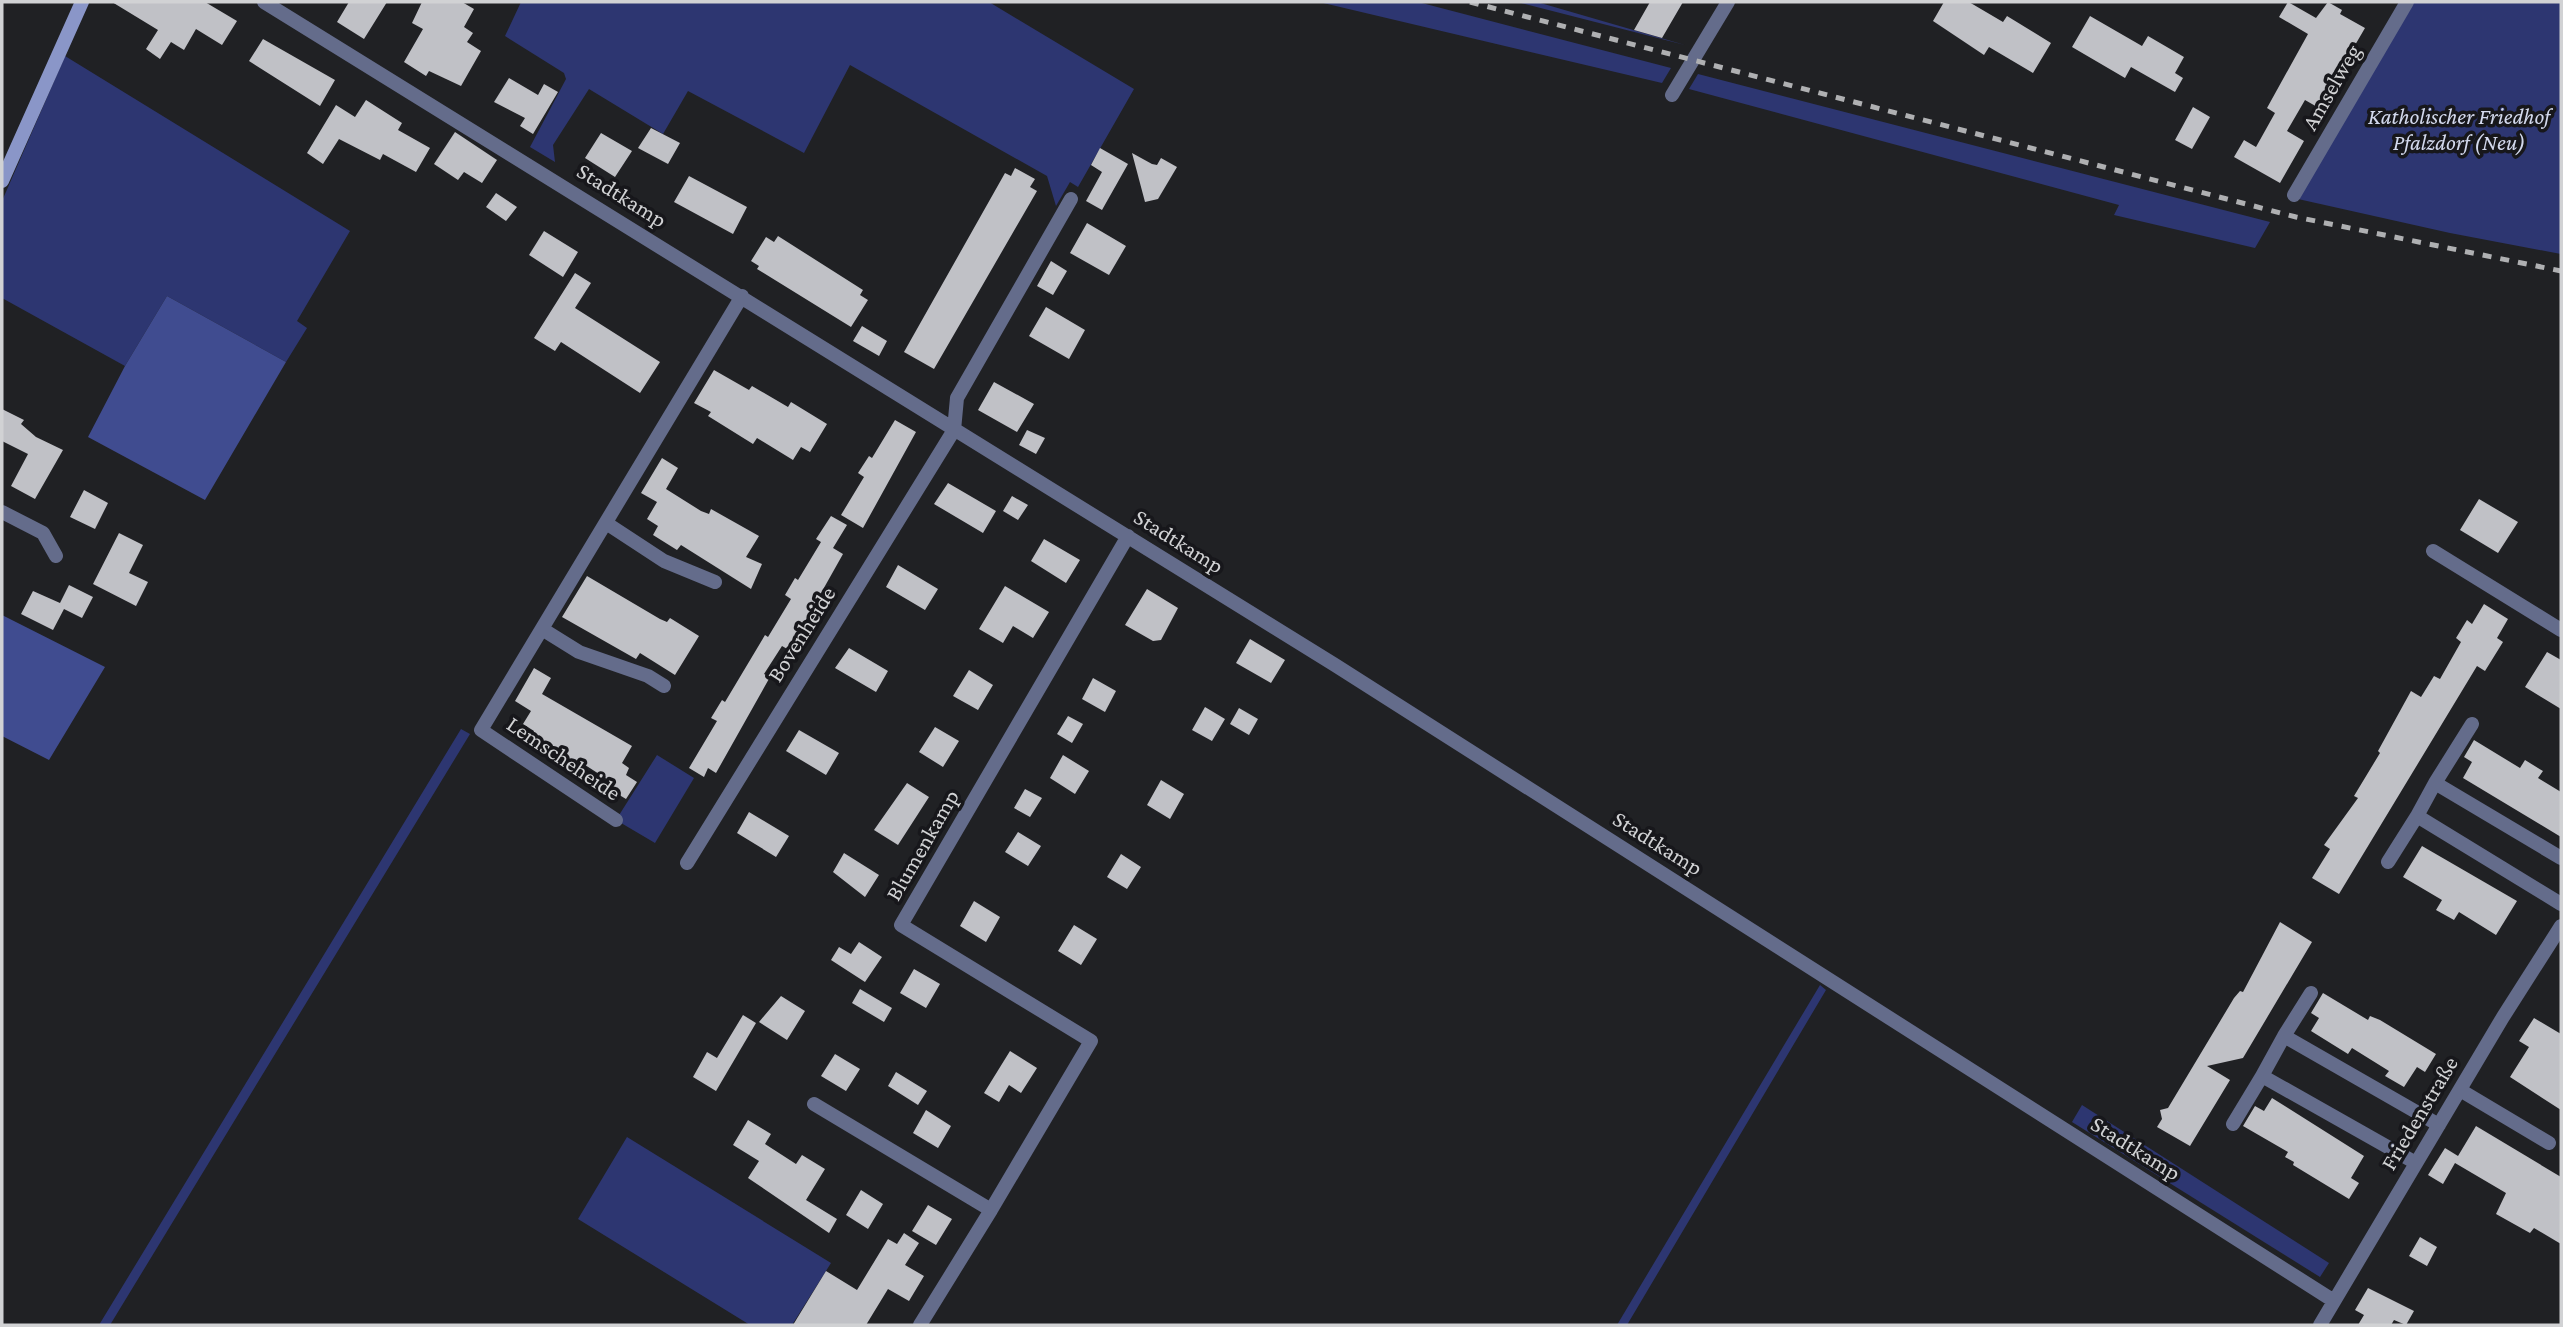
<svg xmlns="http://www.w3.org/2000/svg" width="2563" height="1327" font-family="'Crimson Pro',serif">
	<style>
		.green { fill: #2d3671 }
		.forest { fill: #404c90 }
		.building { fill: #c0c1c6 }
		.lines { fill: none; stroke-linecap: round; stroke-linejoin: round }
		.street { stroke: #646c8b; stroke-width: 14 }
		.secondary { stroke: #8a96c8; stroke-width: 14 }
		.rail { stroke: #afb0b2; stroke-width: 5; stroke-dasharray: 9 9; stroke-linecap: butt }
		.labels { text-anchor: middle; stroke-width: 7; stroke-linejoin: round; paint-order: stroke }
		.street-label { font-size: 23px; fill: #d1d2d4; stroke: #17171b }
		.park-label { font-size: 23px; font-style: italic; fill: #d3d9ed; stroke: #17171b }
	</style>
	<rect width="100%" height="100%" fill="#202124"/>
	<!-- green -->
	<path class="green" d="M 521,2 L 989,2 L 1134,89 L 1078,187 L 1070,182 L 1056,206 L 1047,176 L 850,65 L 804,153 L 688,91 L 663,134 L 589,89 L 553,145 L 555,162 L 530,147 L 566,79 L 564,73 L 505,36 Z
		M 1319,2 L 1418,2 L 1671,68 L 1662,83 Z
		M 1517,2 L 1537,2 L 1685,45 Z
		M 2414,2 L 2561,2 L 2561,254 L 2450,233 L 2298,199 Z
		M 65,56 L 350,231 L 297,321 L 307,328 L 286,362 L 167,296 L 125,366 L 2,298 L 2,201 Z
		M 1698,74 L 2270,222 L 2255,248 L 2114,215 L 2119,205 L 1689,89 Z
		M 461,729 L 470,734 L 110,1325 L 99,1325 Z
		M 657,755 L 694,778 L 655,843 L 616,820 Z
		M 1820,985 L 1826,990 L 1627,1325 L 1617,1325 Z
		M 2082,1105 L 2329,1263 L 2320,1277 L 2072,1122 Z
		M 627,1137 L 831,1263 L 792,1325 L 750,1325 L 578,1219 Z"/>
	<!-- forest -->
	<path class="forest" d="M 167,296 L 286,362 L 205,500 L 88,437 L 125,366 Z
		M 2,615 L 105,667 L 49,760 L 2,736 Z"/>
	<!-- building -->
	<path class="building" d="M 112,2 L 205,2 L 237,21 L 222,45 L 196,29 L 184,50 L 171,42 L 160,59 L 146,49 L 158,30 Z
		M 349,2 L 387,2 L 364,39 L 337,22 Z
		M 422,2 L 462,2 L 474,9 L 464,27 L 473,33 L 467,42 L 481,51 L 461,86 L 429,71 L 426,76 L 404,62 L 423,29 L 412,23 Z
		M 1650,2 L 1683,2 L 1662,38 L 1634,30 Z
		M 1944,2 L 1969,2 L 2003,22 L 2007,16 L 2051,43 L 2033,73 L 1989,47 L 1984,55 L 1933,21 Z
		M 2288,2 L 2316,18 L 2328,2 L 2342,10 L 2340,14 L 2365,28 L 2337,76 L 2345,81 L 2326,112 L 2305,100 L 2287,131 L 2304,141 L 2280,183 L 2234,157 L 2244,140 L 2256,147 L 2275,113 L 2267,108 L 2308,34 L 2279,17 Z
		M 2090,16 L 2142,46 L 2148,36 L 2184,57 L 2175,73 L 2183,78 L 2175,92 L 2131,67 L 2125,78 L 2072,47 Z
		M 263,39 L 335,80 L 320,106 L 249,61 Z
		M 509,78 L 538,95 L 544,84 L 558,92 L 533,134 L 520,126 L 525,118 L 494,102 Z
		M 366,100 L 402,123 L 398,130 L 430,148 L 416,172 L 383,154 L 380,160 L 339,139 L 323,164 L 307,153 L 336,105 L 355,117 Z
		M 2193,107 L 2210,117 L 2192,149 L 2175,140 Z
		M 651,128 L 680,143 L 668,164 L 638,148 Z
		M 455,132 L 497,160 L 482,183 L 464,172 L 458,180 L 434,164 Z
		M 601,133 L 632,151 L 615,177 L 585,158 Z
		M 1100,148 L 1128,164 L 1102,210 L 1086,201 L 1102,172 L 1091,165 Z
		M 1132,153 L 1152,164 L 1157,165 L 1161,158 L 1177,167 L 1158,199 L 1145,202 Z
		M 1015,168 L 1035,179 L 1030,187 L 1037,191 L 934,369 L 904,352 L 1005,173 L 1011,176 Z
		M 689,176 L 747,207 L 733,234 L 674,202 Z
		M 496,193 L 517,207 L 506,221 L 486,207 Z
		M 1087,223 L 1126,246 L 1109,275 L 1070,253 Z
		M 544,231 L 578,252 L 563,277 L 529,255 Z
		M 778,236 L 863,290 L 860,295 L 868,300 L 851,327 L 757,269 L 759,266 L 751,261 L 766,237 L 774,242 Z
		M 1051,261 L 1067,271 L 1053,295 L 1037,286 Z
		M 575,273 L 591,283 L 575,308 L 660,362 L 640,393 L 561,342 L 555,351 L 534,338 Z
		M 1046,307 L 1085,330 L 1069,359 L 1029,336 Z
		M 862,326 L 887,341 L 879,356 L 853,341 Z
		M 714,370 L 749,390 L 752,386 L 788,407 L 791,402 L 827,424 L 810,452 L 801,447 L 793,460 L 757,438 L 753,444 L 708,416 L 711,412 L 694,403 Z
		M 994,382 L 1034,404 L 1017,432 L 978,410 Z
		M 2,409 L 24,420 L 21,424 L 36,437 L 63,450 L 35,499 L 11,486 L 28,454 L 2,441 Z
		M 895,420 L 916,432 L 863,528 L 841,515 L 864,477 L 858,473 L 869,456 L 872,458 Z
		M 1027,430 L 1045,438 L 1036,454 L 1019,445 Z
		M 662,458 L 678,468 L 666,489 L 701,511 L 709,514 L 711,509 L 759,536 L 746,557 L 762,564 L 751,589 L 681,545 L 677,550 L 653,535 L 658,526 L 647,519 L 657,502 L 641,493 Z
		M 948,483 L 996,511 L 983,533 L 934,504 Z
		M 84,490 L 108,503 L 95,529 L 70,517 Z
		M 1012,496 L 1028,505 L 1018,520 L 1003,511 Z
		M 2479,499 L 2518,522 L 2498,553 L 2460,530 Z
		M 831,516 L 847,525 L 833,548 L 843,554 L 789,650 L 782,646 L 764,674 L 770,677 L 716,773 L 708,768 L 704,777 L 689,768 L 717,721 L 711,718 L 722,700 L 725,702 L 765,635 L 768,637 L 791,599 L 785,595 L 795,578 L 798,580 L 821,542 L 816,539 Z
		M 119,533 L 143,545 L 129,573 L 148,582 L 136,606 L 93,584 Z
		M 1044,539 L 1080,560 L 1066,583 L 1031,561 Z
		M 898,565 L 938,589 L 925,610 L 886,587 Z
		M 587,576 L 660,619 L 667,622 L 670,618 L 699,636 L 675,675 L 640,653 L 636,659 L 562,617 Z
		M 69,585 L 93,597 L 82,618 L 64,609 L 53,630 L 21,614 L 33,591 L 60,603 Z
		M 1005,586 L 1049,612 L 1033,638 L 1013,626 L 1003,643 L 979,629 Z
		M 1147,589 L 1178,608 L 1161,640 L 1153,641 L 1125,625 Z
		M 2484,604 L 2508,619 L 2497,638 L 2503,642 L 2485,671 L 2477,666 L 2339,894 L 2312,878 L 2330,849 L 2324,845 L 2358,798 L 2354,796 L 2380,753 L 2378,751 L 2411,691 L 2421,697 L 2434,676 L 2440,679 L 2461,642 L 2456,638 L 2467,620 L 2472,624 Z
		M 1250,639 L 1285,660 L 1271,683 L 1236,663 Z
		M 849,648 L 888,671 L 876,692 L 835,668 Z
		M 2547,652 L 2561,660 L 2561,709 L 2525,687 Z
		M 534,668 L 551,678 L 542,694 L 632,746 L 622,763 L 629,768 L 626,775 L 637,782 L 626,799 L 606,787 L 610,781 L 582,763 L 578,770 L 529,739 L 534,731 L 523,724 L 531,711 L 515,701 Z
		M 969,670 L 993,685 L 978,710 L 953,696 Z
		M 1093,678 L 1116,691 L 1105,712 L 1082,699 Z
		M 1205,707 L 1225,719 L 1212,741 L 1192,730 Z
		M 1239,708 L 1258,719 L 1249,735 L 1230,724 Z
		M 1068,716 L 1083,724 L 1072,743 L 1057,734 Z
		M 935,727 L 959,741 L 943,767 L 919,752 Z
		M 799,730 L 839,753 L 826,775 L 786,751 Z
		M 2474,740 L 2520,768 L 2525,760 L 2543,771 L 2538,778 L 2561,792 L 2561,837 L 2463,778 L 2472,762 L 2464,757 Z
		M 1063,755 L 1089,771 L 1075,794 L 1050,778 Z
		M 1161,780 L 1184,794 L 1170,819 L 1147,805 Z
		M 907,783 L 929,797 L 898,845 L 874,830 Z
		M 1025,789 L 1042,798 L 1030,817 L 1014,808 Z
		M 749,812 L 789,836 L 776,857 L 737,833 Z
		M 1018,832 L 1041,846 L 1028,866 L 1005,852 Z
		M 2422,846 L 2517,901 L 2496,935 L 2459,912 L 2454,920 L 2436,910 L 2442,900 L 2403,877 Z
		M 844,853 L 879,875 L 865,897 L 833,872 Z
		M 1121,854 L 1141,867 L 1127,889 L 1107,877 Z
		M 974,901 L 1000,917 L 986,942 L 960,926 Z
		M 2280,922 L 2312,942 L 2243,1058 L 2207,1066 L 2230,1080 L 2190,1146 L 2157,1127 L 2162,1119 L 2160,1110 L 2168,1108 L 2234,998 L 2240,991 L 2243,992 Z
		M 1074,925 L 1097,939 L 1081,965 L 1058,951 Z
		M 859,942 L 882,957 L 865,982 L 831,960 L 839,947 L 851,954 Z
		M 914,969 L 940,984 L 926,1008 L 900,993 Z
		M 860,989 L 892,1008 L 884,1022 L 852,1003 Z
		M 2323,993 L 2368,1020 L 2370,1016 L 2380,1020 L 2436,1054 L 2425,1072 L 2417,1067 L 2404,1087 L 2385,1076 L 2389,1071 L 2352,1048 L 2348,1054 L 2311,1031 L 2319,1018 L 2311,1013 Z
		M 781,996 L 805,1011 L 787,1040 L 759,1022 Z
		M 743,1015 L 756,1023 L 716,1091 L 693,1077 L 707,1052 L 717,1058 Z
		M 2534,1018 L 2561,1034 L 2561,1110 L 2510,1077 L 2529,1047 L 2519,1041 Z
		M 1010,1051 L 1037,1068 L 1021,1093 L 1009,1085 L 999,1102 L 984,1093 Z
		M 835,1054 L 860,1069 L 846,1091 L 821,1076 Z
		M 896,1072 L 927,1091 L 918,1105 L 888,1086 Z
		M 2272,1098 L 2364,1156 L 2351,1178 L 2359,1183 L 2349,1199 L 2293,1165 L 2294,1162 L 2285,1157 L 2288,1152 L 2243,1126 L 2255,1106 L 2264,1111 Z
		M 926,1110 L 951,1126 L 938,1148 L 913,1133 Z
		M 748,1120 L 771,1134 L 765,1144 L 796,1164 L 802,1155 L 825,1169 L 806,1200 L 837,1219 L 829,1233 L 748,1178 L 759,1161 L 733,1145 Z
		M 2476,1126 L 2561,1177 L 2561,1244 L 2534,1228 L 2530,1233 L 2496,1214 L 2506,1193 L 2455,1163 L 2443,1184 L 2428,1175 L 2445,1148 L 2458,1156 Z
		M 861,1190 L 883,1204 L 868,1229 L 846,1215 Z
		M 928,1205 L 952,1219 L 936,1245 L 912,1231 Z
		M 904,1233 L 919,1243 L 905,1265 L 924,1276 L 909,1301 L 888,1289 L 866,1325 L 793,1325 L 826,1271 L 857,1290 L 888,1239 L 897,1244 Z
		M 2420,1237 L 2437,1247 L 2427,1266 L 2409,1256 Z
		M 2368,1288 L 2414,1311 L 2406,1325 L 2394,1320 L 2391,1325 L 2358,1325 L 2364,1315 L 2355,1310 Z"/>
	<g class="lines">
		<!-- street -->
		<path class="street" d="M 264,2 L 1335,665 L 2334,1301
			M 1672,95 L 1728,2
			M 2294,195 L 2407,2
			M 2,512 L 43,533 L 56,556
			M 606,523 L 664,561 L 715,582
			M 2433,551 L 2561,630
			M 542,629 L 579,652 L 648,676 L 664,686
			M 2435,783 L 2472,724
			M 616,820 L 481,730 L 742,296
			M 2561,858 L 2435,783 L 2417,816 L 2561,904
			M 2388,862 L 2417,816
			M 687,863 L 954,430 L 957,398 L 1071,199
			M 2284,1036 L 2311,993
			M 2460,1090 L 2549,1143
			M 814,1104 L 991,1210 L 1091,1041 L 901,925 L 1128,536
			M 2233,1124 L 2262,1076
			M 2416,1163 L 2262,1076 L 2284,1036 L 2439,1125
			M 920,1325 L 991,1210
			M 2320,1325 L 2503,1017 L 2561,926"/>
		<!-- secondary -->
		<path class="secondary" d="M 2,181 L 82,2"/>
		<!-- rail -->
		<path class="rail" d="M 1470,2 L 2296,217 L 2561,271"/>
	</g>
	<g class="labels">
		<!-- street labels -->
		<g class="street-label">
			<text transform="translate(2331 87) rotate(-60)" y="8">Amselweg</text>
			<text transform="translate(622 195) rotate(32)" y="8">Stadtkamp</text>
			<text transform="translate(1179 541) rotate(32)" y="8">Stadtkamp</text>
			<text transform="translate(801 634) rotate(-58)" y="8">Bovenheide</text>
			<text transform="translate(564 758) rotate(34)" y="8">Lemscheheide</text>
			<text transform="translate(1658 843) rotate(32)" y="8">Stadtkamp</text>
			<text transform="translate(922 845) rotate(-60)" y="8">Blumenkamp</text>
			<text transform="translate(2419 1113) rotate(-59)" y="8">Friedenstraße</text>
			<text transform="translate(2136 1148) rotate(32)" y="8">Stadtkamp</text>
		</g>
		<!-- park labels -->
		<g class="park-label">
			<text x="2459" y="124">Katholischer Friedhof<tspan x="2459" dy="26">Pfalzdorf (Neu)</tspan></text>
		</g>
	</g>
	<!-- border -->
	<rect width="2563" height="1327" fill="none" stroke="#d1d2d4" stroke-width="7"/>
</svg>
